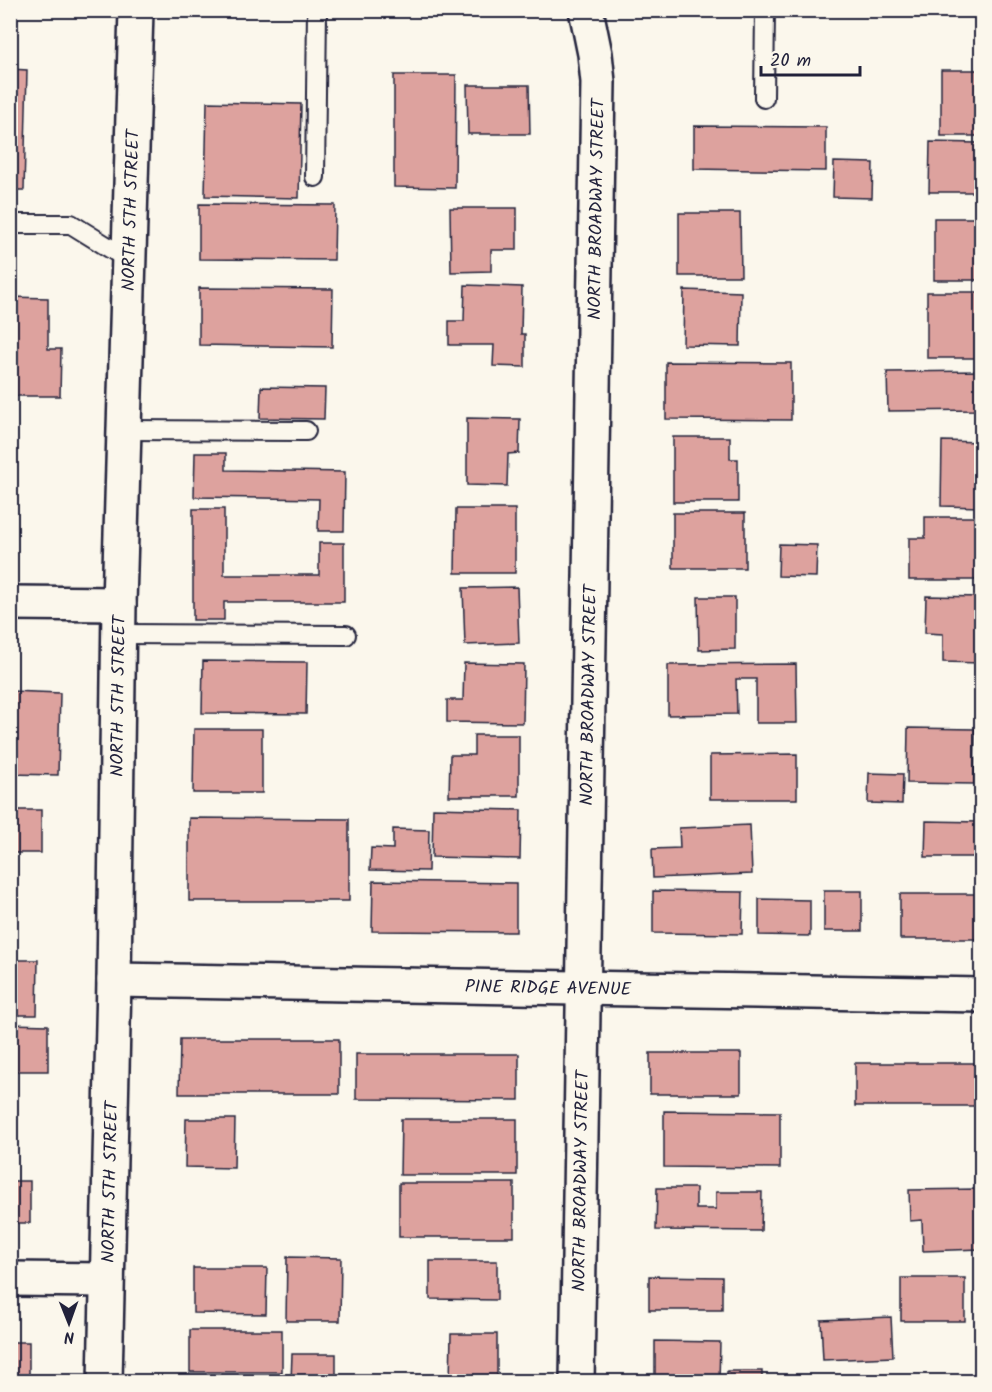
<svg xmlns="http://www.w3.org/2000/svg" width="992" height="1392" font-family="Kalam,sans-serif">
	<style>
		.building { fill: #dda29e; stroke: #22223b; stroke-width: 1.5 }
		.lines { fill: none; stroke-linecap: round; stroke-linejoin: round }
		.service-casing { stroke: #22223b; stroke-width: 22 }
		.minor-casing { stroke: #22223b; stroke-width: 38 }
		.service { stroke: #fbf7ec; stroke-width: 18 }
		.minor { stroke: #fbf7ec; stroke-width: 33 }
		.labels { text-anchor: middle; stroke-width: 4.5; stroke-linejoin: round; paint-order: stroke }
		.street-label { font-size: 18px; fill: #22223b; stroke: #fbf7ec }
	</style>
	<rect width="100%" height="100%" fill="#fbf7ec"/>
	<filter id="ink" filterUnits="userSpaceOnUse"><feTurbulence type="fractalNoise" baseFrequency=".0167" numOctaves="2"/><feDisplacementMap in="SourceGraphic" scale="12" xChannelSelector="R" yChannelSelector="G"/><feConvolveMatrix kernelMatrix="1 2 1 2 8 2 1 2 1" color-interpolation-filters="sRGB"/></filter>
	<g filter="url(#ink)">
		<!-- building -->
		<path class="building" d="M 10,69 L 27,70 L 24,190 L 10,190 Z
			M 941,70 L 982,70 L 982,136 L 941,136 Z
			M 394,75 L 456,75 L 455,188 L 394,187 Z
			M 467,85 L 529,85 L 530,134 L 468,134 Z
			M 207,102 L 301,104 L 299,198 L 205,196 Z
			M 694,126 L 826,127 L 826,171 L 694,169 Z
			M 930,142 L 977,143 L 976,192 L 929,192 Z
			M 834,162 L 873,163 L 872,198 L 833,197 Z
			M 199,204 L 335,205 L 334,260 L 199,259 Z
			M 450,208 L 517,208 L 517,250 L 491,250 L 491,271 L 451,272 Z
			M 679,213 L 740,213 L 741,276 L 679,276 Z
			M 934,218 L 979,218 L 979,280 L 934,280 Z
			M 465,285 L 522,287 L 521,334 L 525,334 L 525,367 L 493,366 L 494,345 L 449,345 L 449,321 L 464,321 Z
			M 199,288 L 333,289 L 332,347 L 199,345 Z
			M 684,290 L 741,292 L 740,346 L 683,345 Z
			M 927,292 L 981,292 L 981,358 L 927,358 Z
			M 10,297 L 48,298 L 48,349 L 61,349 L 60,396 L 10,396 Z
			M 666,362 L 791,363 L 791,420 L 666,419 Z
			M 982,371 L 982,410 L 888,411 L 887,372 Z
			M 261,387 L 325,388 L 324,419 L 260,418 Z
			M 467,418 L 520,419 L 519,453 L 508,454 L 507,486 L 467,485 Z
			M 673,437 L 730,437 L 730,459 L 738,459 L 738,502 L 673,502 Z
			M 942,441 L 982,442 L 982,507 L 941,506 Z
			M 195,453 L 226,453 L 226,470 L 345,472 L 344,531 L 318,531 L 319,499 L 194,497 Z
			M 193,509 L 224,509 L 224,575 L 319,575 L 319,543 L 344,543 L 344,602 L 224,602 L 224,620 L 193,620 Z
			M 456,509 L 515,509 L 515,573 L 455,573 Z
			M 673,513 L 745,513 L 745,568 L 673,568 Z
			M 925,517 L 982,517 L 982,580 L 909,580 L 909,538 L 925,538 Z
			M 779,544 L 817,545 L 816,577 L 778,576 Z
			M 517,587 L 519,643 L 465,645 L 463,588 Z
			M 926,596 L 982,597 L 981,663 L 943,662 L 943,634 L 925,633 Z
			M 698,597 L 735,597 L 735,649 L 699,650 Z
			M 203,661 L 307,662 L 306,714 L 202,713 Z
			M 464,663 L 524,664 L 523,723 L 447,722 L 447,700 L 463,700 Z
			M 796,664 L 797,723 L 756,723 L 756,679 L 736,679 L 737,714 L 668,715 L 668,665 Z
			M 10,691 L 60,693 L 58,775 L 10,774 Z
			M 908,728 L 975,729 L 974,784 L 907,783 Z
			M 194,729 L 262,729 L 262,793 L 193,793 Z
			M 474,735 L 519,735 L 519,796 L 449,796 L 450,755 L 474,755 Z
			M 797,754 L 797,799 L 710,799 L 710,755 Z
			M 869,773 L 903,774 L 902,804 L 868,803 Z
			M 433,808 L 521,810 L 520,859 L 432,857 Z
			M 10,810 L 41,810 L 41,853 L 10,853 Z
			M 189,818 L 349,819 L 349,901 L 189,901 Z
			M 926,821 L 980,822 L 979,857 L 925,857 Z
			M 750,825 L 752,874 L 653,878 L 652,849 L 680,848 L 679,828 Z
			M 393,829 L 429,830 L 428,871 L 370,870 L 371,848 L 393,849 Z
			M 10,871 L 13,872 L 13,929 L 10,929 Z
			M 373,881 L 516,883 L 516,932 L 372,931 Z
			M 653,891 L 743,892 L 742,934 L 653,933 Z
			M 824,891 L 862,891 L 862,931 L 824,931 Z
			M 900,894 L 979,894 L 979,939 L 900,939 Z
			M 759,899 L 810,900 L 810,936 L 759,935 Z
			M 10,960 L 38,960 L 37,1015 L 10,1015 Z
			M 10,1024 L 48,1025 L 48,1071 L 12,1071 L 13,1081 L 10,1081 Z
			M 180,1039 L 339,1039 L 339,1094 L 179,1094 Z
			M 650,1053 L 741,1053 L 741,1094 L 650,1094 Z
			M 356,1054 L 519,1054 L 519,1100 L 356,1099 Z
			M 855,1063 L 979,1063 L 980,1106 L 855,1106 Z
			M 664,1111 L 780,1112 L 780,1168 L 664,1167 Z
			M 186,1119 L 235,1119 L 234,1168 L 185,1167 Z
			M 401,1119 L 517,1119 L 517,1175 L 400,1175 Z
			M 10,1181 L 30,1181 L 30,1223 L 10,1223 Z
			M 399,1183 L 514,1183 L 514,1237 L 399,1237 Z
			M 657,1188 L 696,1188 L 696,1209 L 716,1209 L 716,1192 L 762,1192 L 761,1231 L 656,1230 Z
			M 979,1189 L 981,1249 L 923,1251 L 922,1220 L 910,1221 L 909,1190 Z
			M 287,1257 L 341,1258 L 340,1321 L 286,1321 Z
			M 430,1261 L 497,1261 L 497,1300 L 430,1299 Z
			M 193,1268 L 267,1268 L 266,1314 L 193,1313 Z
			M 649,1276 L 722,1277 L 722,1310 L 649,1310 Z
			M 901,1278 L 965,1278 L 965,1321 L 901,1321 Z
			M 891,1317 L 893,1357 L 823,1360 L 821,1320 Z
			M 190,1330 L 282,1330 L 282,1372 L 190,1372 Z
			M 451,1334 L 497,1334 L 497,1382 L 450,1382 Z
			M 655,1341 L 720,1342 L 719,1381 L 655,1380 Z
			M 10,1342 L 29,1342 L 29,1382 L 10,1382 Z
			M 292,1354 L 336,1354 L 336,1382 L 291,1382 Z
			M 727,1371 L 762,1371 L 762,1382 L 727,1382 Z
			M 911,1378 L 964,1379 L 964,1382 L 911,1382 Z"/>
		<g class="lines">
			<defs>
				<path id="service" d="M 764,98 L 765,10
					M 315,177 L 317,10
					M 10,224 L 71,224 L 129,260
					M 124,430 L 306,431
					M 119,634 L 346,635"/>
				<g id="minor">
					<path d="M 10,603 L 119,604"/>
					<path id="s1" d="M 114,980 L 982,995"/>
					<path d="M 10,1279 L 107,1280"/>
					<path id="s2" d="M 105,1382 L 114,980 L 119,604 L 136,10"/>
					<path id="s3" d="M 577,1382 L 598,82 L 595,54 L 586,10"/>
				</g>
			</defs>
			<!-- service casing -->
			<use href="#service" class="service-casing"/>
			<!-- minor casing -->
			<use href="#minor" class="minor-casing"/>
			<!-- service -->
			<use href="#service" class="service"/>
			<!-- minor -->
			<use href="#minor" class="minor"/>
		</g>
	</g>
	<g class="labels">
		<!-- street labels -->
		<g class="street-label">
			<text dy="6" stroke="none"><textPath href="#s2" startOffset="1172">NORTH 5TH STREET</textPath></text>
			<text dy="6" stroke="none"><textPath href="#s3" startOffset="1173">NORTH BROADWAY STREET</textPath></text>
			<text dy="6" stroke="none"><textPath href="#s3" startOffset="687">NORTH BROADWAY STREET</textPath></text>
			<text dy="6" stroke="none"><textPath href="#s2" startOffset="686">NORTH 5TH STREET</textPath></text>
			<text dy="6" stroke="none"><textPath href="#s1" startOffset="434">PINE RIDGE AVENUE</textPath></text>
			<text dy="6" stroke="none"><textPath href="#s3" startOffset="201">NORTH BROADWAY STREET</textPath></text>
			<text dy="6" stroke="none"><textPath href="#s2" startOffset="200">NORTH 5TH STREET</textPath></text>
		</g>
	</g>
	<!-- margin -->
	<rect width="992" height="1392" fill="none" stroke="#fbf7ec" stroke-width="36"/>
	<rect x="18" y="18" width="956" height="1356" fill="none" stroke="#22223b" stroke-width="2" filter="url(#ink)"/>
	<!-- north arrow -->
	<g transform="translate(69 1323) rotate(179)" stroke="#fbf7ec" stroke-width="4.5" paint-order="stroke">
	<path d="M0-4.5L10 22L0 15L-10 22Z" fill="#22223b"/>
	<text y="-9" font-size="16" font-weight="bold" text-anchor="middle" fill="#22223b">N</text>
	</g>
	<!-- scale -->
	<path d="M761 66v9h99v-9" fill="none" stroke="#22223b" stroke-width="3"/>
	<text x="770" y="66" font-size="18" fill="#22223b" stroke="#fbf7ec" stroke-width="4.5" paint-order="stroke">20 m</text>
</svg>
